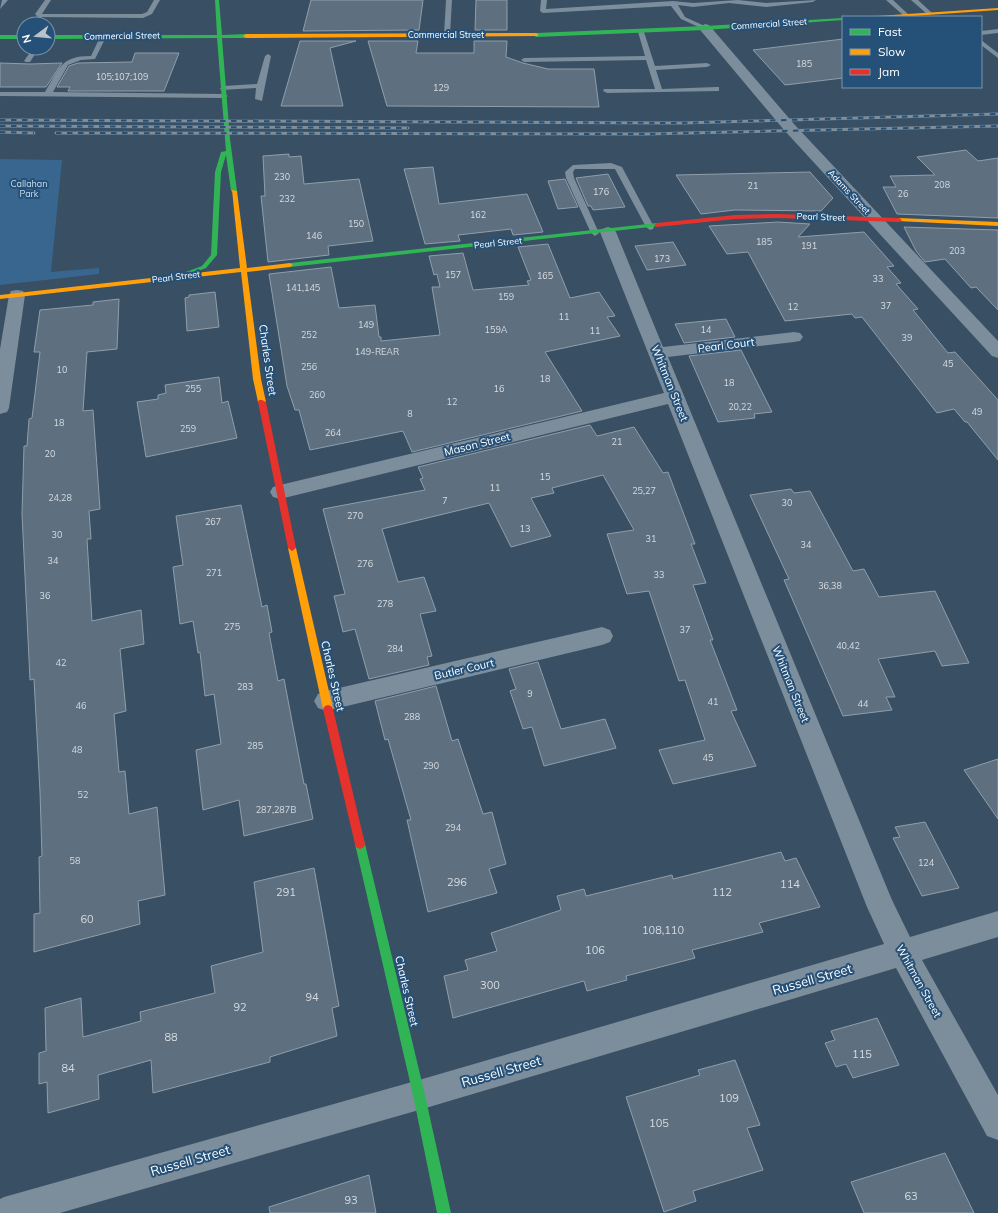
<svg xmlns="http://www.w3.org/2000/svg" width="998" height="1213" font-family="Mulish,sans-serif">
	<style>
		.green { fill: #39668e }
		.building { fill: #5e7080; stroke: #8f9eab }
		.lines { fill: none; stroke-linecap: round; stroke-linejoin: round }
		.lane { fill: #7c8d9b; fill-rule: evenodd }
		.street { fill: #7c8d9b; fill-rule: evenodd }
		.fast { fill: #30b455; fill-rule: evenodd }
		.slow { fill: #ff9f0a; fill-rule: evenodd }
		.jam { fill: #e5322d; fill-rule: evenodd }
		.rail-casing { stroke: #7e8e9b; stroke-width: 3 }
		.rail { stroke: #255077; stroke-width: 2; stroke-dasharray: 5.5; stroke-linecap: butt }
		.labels { text-anchor: middle; stroke-width: 4; stroke-linejoin: round; paint-order: stroke }
		.far-street-label { font-size: 9px; fill: #fff; stroke: #255077 }
		.number-label { font-size: 9px; fill: #d7dbdf }
		.far-park-label { font-size: 9px; fill: #c9dff2; stroke: #255077 }
		.street-label { font-size: 11px; fill: #fff; stroke: #255077 }
		.near-number-label { font-size: 11px; fill: #d7dbdf }
		.near-street-label { font-size: 13px; fill: #fff; stroke: #255077 }
	</style>
	<rect width="100%" height="100%" fill="#384f64"/>
	<!-- green -->
	<path class="green" d="M 0,159 L 62,160 L 51,272 L 99,268 L 99,274 L 0,285 Z"/>
	<!-- building -->
	<path class="building" d="M 311,0 L 423,0 L 419,30 L 303,31 Z
		M 476,0 L 507,0 L 507,30 L 475,30 Z
		M 843,39 L 843,78 L 785,85 L 753,50 Z
		M 300,41 L 356,41 L 330,48 L 343,106 L 281,106 Z
		M 368,41 L 418,41 L 416,53 L 474,53 L 474,41 L 507,41 L 506,57 L 523,63 L 548,69 L 594,69 L 599,107 L 387,106 Z
		M 135,53 L 179,53 L 164,91 L 68,91 L 70,87 L 57,87 L 69,66 L 78,63 L 132,62 Z
		M 0,63 L 30,64 L 62,63 L 46,87 L 0,87 Z
		M 966,150 L 978,161 L 998,158 L 998,218 L 897,214 L 883,187 L 896,187 L 890,176 L 935,175 L 917,157 Z
		M 289,154 L 289,157 L 301,156 L 304,184 L 359,179 L 373,241 L 328,246 L 329,255 L 268,262 L 261,196 L 265,196 L 263,156 Z
		M 433,167 L 439,204 L 527,194 L 543,232 L 513,235 L 511,229 L 458,235 L 460,241 L 425,244 L 404,169 Z
		M 810,172 L 833,198 L 821,211 L 735,210 L 701,214 L 676,175 Z
		M 608,174 L 625,207 L 593,210 L 591,206 L 588,206 L 576,178 Z
		M 565,179 L 578,207 L 558,209 L 548,181 Z
		M 778,222 L 810,224 L 798,237 L 864,232 L 894,266 L 887,267 L 901,283 L 896,284 L 918,309 L 913,310 L 948,353 L 955,352 L 998,400 L 998,460 L 967,422 L 965,422 L 954,409 L 937,413 L 862,317 L 855,318 L 852,314 L 785,321 L 748,252 L 727,254 L 709,226 Z
		M 904,227 L 998,230 L 998,310 L 976,287 L 971,288 L 945,259 L 925,262 L 916,251 Z
		M 673,242 L 686,265 L 647,270 L 635,246 Z
		M 548,244 L 570,298 L 599,292 L 615,316 L 607,317 L 620,336 L 545,352 L 582,411 L 412,452 L 403,431 L 310,450 L 299,410 L 295,410 L 287,386 L 269,274 L 331,267 L 339,308 L 375,305 L 379,337 L 381,337 L 381,341 L 440,335 L 432,287 L 440,287 L 437,274 L 434,275 L 429,256 L 463,253 L 473,290 L 529,285 L 527,281 L 531,280 L 518,247 Z
		M 215,292 L 219,327 L 187,331 L 185,298 L 189,297 L 189,295 Z
		M 119,299 L 117,349 L 87,352 L 83,411 L 93,410 L 100,509 L 89,511 L 91,539 L 87,539 L 92,621 L 141,610 L 144,644 L 120,649 L 126,711 L 114,714 L 119,772 L 125,771 L 129,814 L 157,807 L 165,895 L 138,901 L 140,924 L 34,952 L 34,914 L 40,913 L 39,857 L 42,856 L 40,792 L 34,679 L 30,680 L 22,514 L 24,446 L 27,446 L 29,419 L 32,418 L 40,352 L 34,352 L 40,310 L 93,305 L 93,302 Z
		M 726,319 L 735,337 L 684,343 L 675,324 Z
		M 741,350 L 772,412 L 754,414 L 755,418 L 718,422 L 689,356 Z
		M 219,377 L 222,403 L 228,401 L 237,438 L 146,457 L 137,402 L 158,399 L 158,395 L 166,393 L 165,385 Z
		M 590,425 L 597,436 L 634,427 L 663,473 L 668,472 L 695,544 L 691,544 L 706,583 L 693,585 L 713,640 L 710,640 L 737,710 L 731,711 L 756,766 L 673,784 L 659,750 L 705,740 L 685,680 L 679,681 L 649,591 L 627,594 L 607,534 L 634,530 L 603,475 L 552,488 L 554,493 L 531,498 L 551,536 L 511,547 L 489,503 L 382,529 L 398,582 L 424,577 L 436,611 L 420,614 L 432,656 L 427,657 L 429,665 L 369,679 L 355,629 L 343,632 L 334,596 L 345,594 L 323,509 L 425,490 L 420,479 L 423,478 L 418,467 Z
		M 791,489 L 794,493 L 810,491 L 853,571 L 864,569 L 879,597 L 935,591 L 969,663 L 942,666 L 935,651 L 878,659 L 895,697 L 886,697 L 892,710 L 843,716 L 784,580 L 789,579 L 750,495 Z
		M 241,505 L 262,607 L 267,605 L 272,632 L 269,633 L 278,681 L 284,679 L 304,784 L 306,784 L 313,819 L 244,836 L 239,800 L 203,810 L 196,750 L 221,744 L 214,694 L 205,696 L 200,652 L 198,653 L 193,621 L 180,624 L 173,567 L 183,565 L 176,516 Z
		M 538,662 L 561,729 L 605,719 L 616,748 L 544,766 L 532,727 L 523,729 L 510,691 L 516,689 L 509,669 Z
		M 436,686 L 452,741 L 458,739 L 483,814 L 492,812 L 506,864 L 489,869 L 497,893 L 428,912 L 407,820 L 411,820 L 388,739 L 385,740 L 375,701 Z
		M 998,759 L 998,819 L 964,770 Z
		M 925,822 L 940,851 L 959,888 L 922,896 L 893,838 L 900,837 L 895,827 Z
		M 781,852 L 785,861 L 796,858 L 820,907 L 759,923 L 763,932 L 692,950 L 695,958 L 626,976 L 627,980 L 587,991 L 584,981 L 453,1018 L 444,976 L 468,970 L 465,960 L 497,951 L 491,933 L 561,910 L 557,896 L 584,889 L 586,896 L 672,875 L 673,879 Z
		M 314,868 L 339,1006 L 332,1008 L 337,1036 L 270,1057 L 270,1062 L 153,1093 L 151,1060 L 98,1075 L 99,1099 L 48,1113 L 47,1082 L 39,1084 L 39,1053 L 46,1051 L 45,1008 L 81,998 L 83,1037 L 141,1021 L 140,1012 L 215,993 L 211,966 L 263,952 L 254,882 Z
		M 877,1018 L 899,1065 L 853,1078 L 846,1064 L 836,1067 L 825,1043 L 835,1040 L 831,1031 Z
		M 735,1060 L 760,1125 L 747,1128 L 763,1170 L 693,1191 L 696,1201 L 664,1212 L 626,1097 L 700,1075 L 698,1070 Z
		M 945,1153 L 974,1213 L 864,1213 L 851,1182 Z
		M 369,1175 L 376,1213 L 270,1213 L 269,1207 Z"/>
	<g class="lines">
		<!-- lane -->
		<path class="lane" d="M 2,0 L 8,0 L 0,9 Z
			M 45,0 L 51,0 L 42,14 L 142,14 L 147,12 L 154,0 L 160,0 L 152,14 L 143,18 L 38,17 L 35,14 Z
			M 446,0 L 452,0 L 450,35 L 447,37 L 444,35 Z
			M 541,0 L 547,0 L 546,9 L 673,1 L 693,3 L 738,0 L 766,3 L 816,0 L 813,2 L 766,7 L 729,3 L 693,7 L 678,5 L 685,17 L 707,27 L 707,29 L 705,30 L 681,19 L 671,6 L 543,13 L 540,11 Z
			M 886,0 L 893,0 L 909,15 L 904,16 Z
			M 911,0 L 918,0 L 932,13 L 927,14 Z
			M 998,29 L 998,33 L 981,35 L 981,31 Z
			M 641,30 L 644,32 L 655,66 L 707,63 L 711,65 L 707,67 L 656,70 L 662,89 L 716,87 L 719,87 L 719,91 L 607,93 L 603,91 L 604,89 L 655,89 L 646,60 L 524,62 L 521,60 L 524,58 L 645,56 L 638,32 Z
			M 103,35 L 106,37 L 95,59 L 81,60 L 68,65 L 53,92 L 224,94 L 228,96 L 224,98 L 0,96 L 0,92 L 45,92 C 59,69 60,56 91,56 L 100,37 Z
			M 981,40 L 998,53 L 998,58 L 981,45 Z
			M 33,48 L 39,48 L 30,62 L 26,62 L 24,61 Z
			M 268,54 L 271,56 L 262,101 L 255,99 L 256,88 L 221,90 L 220,88 L 224,86 L 257,84 L 265,56 Z
			M 611,163 L 622,167 L 654,227 L 653,229 L 650,230 L 646,227 L 615,169 L 575,169 L 573,172 L 574,178 L 599,233 L 595,236 L 591,233 L 566,178 L 565,172 L 573,165 Z"/>
		<!-- street -->
		<path class="street" d="M 705,24 L 709,25 L 794,124 L 998,341 L 998,358 L 992,356 L 784,130 L 701,31 L 699,28 Z
			M 608,227 L 614,229 L 616,232 L 663,347 L 794,332 L 800,333 L 803,337 L 800,341 L 794,342 L 668,357 L 892,900 L 910,937 L 998,911 L 998,937 L 922,960 L 998,1095 L 998,1140 L 987,1136 L 896,968 L 419,1110 L 60,1213 L 0,1213 L 0,1199 L 4,1197 L 419,1080 L 884,944 L 867,907 L 668,404 L 280,499 L 273,497 L 270,492 L 273,487 L 280,485 L 664,393 L 600,232 L 602,229 Z
			M 17,290 L 23,291 L 25,295 L 9,408 L 7,412 L 0,414 L 0,349 L 9,295 L 11,291 Z
			M 602,627 L 610,630 L 613,636 L 610,642 L 602,645 L 326,711 L 318,708 L 314,701 L 318,694 L 326,691 Z"/>
		<!-- fast -->
		<path class="fast" d="M 215,0 L 219,0 L 222,35 L 246,34 L 249,36 L 246,38 L 222,38 L 230,139 L 237,191 L 234,193 L 231,191 L 226,155 L 221,172 L 217,255 L 206,268 L 188,275 L 186,274 L 186,272 L 202,266 L 211,255 L 215,172 L 221,152 L 226,151 L 217,38 L 48,39 L 48,35 L 217,35 Z
			M 843,18 L 843,20 L 705,30 L 536,37 L 533,35 L 536,33 L 705,26 Z
			M 0,35 L 24,35 L 24,39 L 0,39 Z
			M 657,223 L 659,224 L 659,226 L 290,267 L 287,265 L 290,263 Z
			M 360,839 L 364,841 L 365,844 L 425,1095 L 451,1213 L 437,1213 L 413,1095 L 355,844 L 356,841 Z"/>
		<!-- slow -->
		<path class="slow" d="M 998,8 L 998,10 L 899,17 L 875,17 L 877,16 Z
			M 536,33 L 538,34 L 538,36 L 246,38 L 243,36 L 246,34 Z
			M 232,190 L 237,191 L 247,268 L 290,263 L 293,265 L 290,267 L 247,272 L 261,379 L 266,402 L 265,404 L 262,404 L 258,402 L 253,379 L 241,272 L 0,299 L 0,295 L 240,268 Z
			M 899,218 L 998,222 L 998,226 L 897,221 L 897,219 Z
			M 292,545 L 296,548 L 333,709 L 331,712 L 328,713 L 325,712 L 323,709 L 288,548 Z"/>
		<!-- jam -->
		<path class="jam" d="M 778,214 L 899,218 L 902,220 L 899,222 L 778,218 L 735,219 L 657,227 L 654,225 L 657,223 L 735,215 Z
			M 259,400 L 262,400 L 266,402 L 296,548 L 292,551 L 288,548 L 258,402 Z
			M 328,705 L 331,706 L 333,709 L 365,844 L 364,847 L 360,849 L 356,847 L 355,844 L 323,709 L 325,706 Z"/>
		<defs>
			<path id="rail" d="M 0,120 L 681,123 L 998,114
				M 0,126 L 408,128
				M 0,132 L 34,133
				M 56,133 L 645,134 L 998,126"/>
		</defs>
		<!-- rail casing -->
		<use href="#rail" class="rail-casing"/>
		<!-- rail -->
		<use href="#rail" class="rail"/>
	</g>
	<g class="labels">
		<!-- far-street labels -->
		<g class="far-street-label">
			<text transform="translate(769 24) rotate(-4)" y="3">Commercial Street</text>
			<text x="446" y="38">Commercial Street</text>
			<text transform="translate(122 36) rotate(-1)" y="3">Commercial Street</text>
			<text transform="translate(849 192) rotate(47)" y="3">Adams Street</text>
			<text transform="translate(821 217) rotate(2)" y="3">Pearl Street</text>
			<text transform="translate(498 243) rotate(-6)" y="3">Pearl Street</text>
			<text transform="translate(176 277) rotate(-7)" y="3">Pearl Street</text>
		</g>
		<!-- number labels -->
		<g class="number-label">
			<text x="804" y="67">185</text>
			<text x="122" y="80">105;107;109</text>
			<text x="441" y="91">129</text>
			<text x="282" y="180">230</text>
			<text x="942" y="188">208</text>
			<text x="753" y="189">21</text>
			<text x="601" y="195">176</text>
			<text x="903" y="197">26</text>
			<text x="287" y="202">232</text>
			<text x="478" y="218">162</text>
			<text x="356" y="227">150</text>
			<text x="314" y="239">146</text>
			<text x="764" y="245">185</text>
			<text x="809" y="249">191</text>
			<text x="957" y="254">203</text>
			<text x="662" y="262">173</text>
			<text x="453" y="278">157</text>
			<text x="545" y="279">165</text>
			<text x="878" y="282">33</text>
			<text x="303" y="291">141,145</text>
			<text x="506" y="300">159</text>
			<text x="886" y="309">37</text>
			<text x="793" y="310">12</text>
			<text x="564" y="320">11</text>
			<text x="366" y="328">149</text>
			<text x="496" y="333">159A</text>
			<text x="706" y="333">14</text>
			<text x="595" y="334">11</text>
			<text x="309" y="338">252</text>
			<text x="907" y="341">39</text>
			<text x="377" y="355">149-REAR</text>
			<text x="948" y="367">45</text>
			<text x="309" y="370">256</text>
			<text x="62" y="373">10</text>
			<text x="545" y="382">18</text>
			<text x="729" y="386">18</text>
			<text x="193" y="392">255</text>
			<text x="499" y="392">16</text>
			<text x="317" y="398">260</text>
			<text x="452" y="405">12</text>
			<text x="740" y="410">20,22</text>
			<text x="977" y="415">49</text>
			<text x="410" y="417">8</text>
			<text x="59" y="426">18</text>
			<text x="188" y="432">259</text>
			<text x="333" y="436">264</text>
			<text x="617" y="445">21</text>
			<text x="50" y="457">20</text>
			<text x="545" y="480">15</text>
			<text x="495" y="491">11</text>
			<text x="644" y="494">25,27</text>
			<text x="60" y="501">24,28</text>
			<text x="445" y="504">7</text>
			<text x="787" y="506">30</text>
			<text x="355" y="519">270</text>
			<text x="213" y="525">267</text>
			<text x="525" y="532">13</text>
			<text x="57" y="538">30</text>
			<text x="651" y="542">31</text>
			<text x="806" y="548">34</text>
			<text x="53" y="564">34</text>
			<text x="365" y="567">276</text>
			<text x="214" y="576">271</text>
			<text x="659" y="578">33</text>
			<text x="830" y="589">36,38</text>
			<text x="45" y="599">36</text>
			<text x="385" y="607">278</text>
			<text x="232" y="630">275</text>
			<text x="685" y="633">37</text>
			<text x="848" y="649">40,42</text>
			<text x="395" y="652">284</text>
			<text x="61" y="666">42</text>
			<text x="245" y="690">283</text>
			<text x="530" y="697">9</text>
			<text x="713" y="705">41</text>
			<text x="863" y="707">44</text>
			<text x="81" y="709">46</text>
			<text x="412" y="720">288</text>
			<text x="255" y="749">285</text>
			<text x="77" y="753">48</text>
			<text x="708" y="761">45</text>
			<text x="431" y="769">290</text>
			<text x="83" y="798">52</text>
			<text x="276" y="813">287,287B</text>
			<text x="453" y="831">294</text>
			<text x="75" y="864">58</text>
			<text x="926" y="866">124</text>
		</g>
		<!-- far-park labels -->
		<g class="far-park-label">
			<text x="29" y="187">Callahan<tspan x="29" dy="10">Park</tspan></text>
		</g>
		<!-- street labels -->
		<g class="street-label">
			<text transform="translate(726 345) rotate(-7)" y="4">Pearl Court</text>
			<text transform="translate(268 360) rotate(82)" y="4">Charles Street</text>
			<text transform="translate(670 383) rotate(68)" y="4">Whitman Street</text>
			<text transform="translate(477 444) rotate(-14)" y="4">Mason Street</text>
			<text transform="translate(464 669) rotate(-13)" y="4">Butler Court</text>
			<text transform="translate(333 676) rotate(77)" y="4">Charles Street</text>
			<text transform="translate(791 684) rotate(68)" y="4">Whitman Street</text>
			<text transform="translate(919 981) rotate(61)" y="4">Whitman Street</text>
			<text transform="translate(407 991) rotate(77)" y="4">Charles Street</text>
		</g>
		<!-- near-number labels -->
		<g class="near-number-label">
			<text x="457" y="886">296</text>
			<text x="790" y="888">114</text>
			<text x="286" y="896">291</text>
			<text x="722" y="896">112</text>
			<text x="87" y="923">60</text>
			<text x="663" y="934">108,110</text>
			<text x="595" y="954">106</text>
			<text x="490" y="989">300</text>
			<text x="312" y="1001">94</text>
			<text x="240" y="1011">92</text>
			<text x="171" y="1041">88</text>
			<text x="862" y="1058">115</text>
			<text x="68" y="1072">84</text>
			<text x="729" y="1102">109</text>
			<text x="659" y="1127">105</text>
			<text x="911" y="1200">63</text>
			<text x="351" y="1204">93</text>
		</g>
		<!-- near-street labels -->
		<g class="near-street-label">
			<text transform="translate(812 979) rotate(-16)" y="5">Russell Street</text>
			<text transform="translate(501 1071) rotate(-16)" y="5">Russell Street</text>
			<text transform="translate(190 1160) rotate(-16)" y="5">Russell Street</text>
		</g>
	</g>
	<!-- legend -->
	<rect x="842" y="16" width="140" height="72" fill="#255077" stroke="#7c96ad"/>
	<rect x="850" y="29" width="20" height="6" fill="#30b455" stroke="#7c96ad"/>
	<text x="878" y="36" font-size="12" fill="#ffffff">Fast</text>
	<rect x="850" y="49" width="20" height="6" fill="#ff9f0a" stroke="#7c96ad"/>
	<text x="878" y="56" font-size="12" fill="#ffffff">Slow</text>
	<rect x="850" y="69" width="20" height="6" fill="#e5322d" stroke="#7c96ad"/>
	<text x="878" y="76" font-size="12" fill="#ffffff">Jam</text>
	<!-- north arrow -->
	<g transform="translate(36 36) rotate(254)"><circle r="19" fill="#255077" stroke="#7c96ad"/>
	<path d="M0-3L7 15L0 10L-7 15Z" fill="#b9c1c9"/>
	<text y="-6" font-size="11" font-weight="bold" text-anchor="middle" fill="#ffffff">N</text>
	</g>
</svg>
